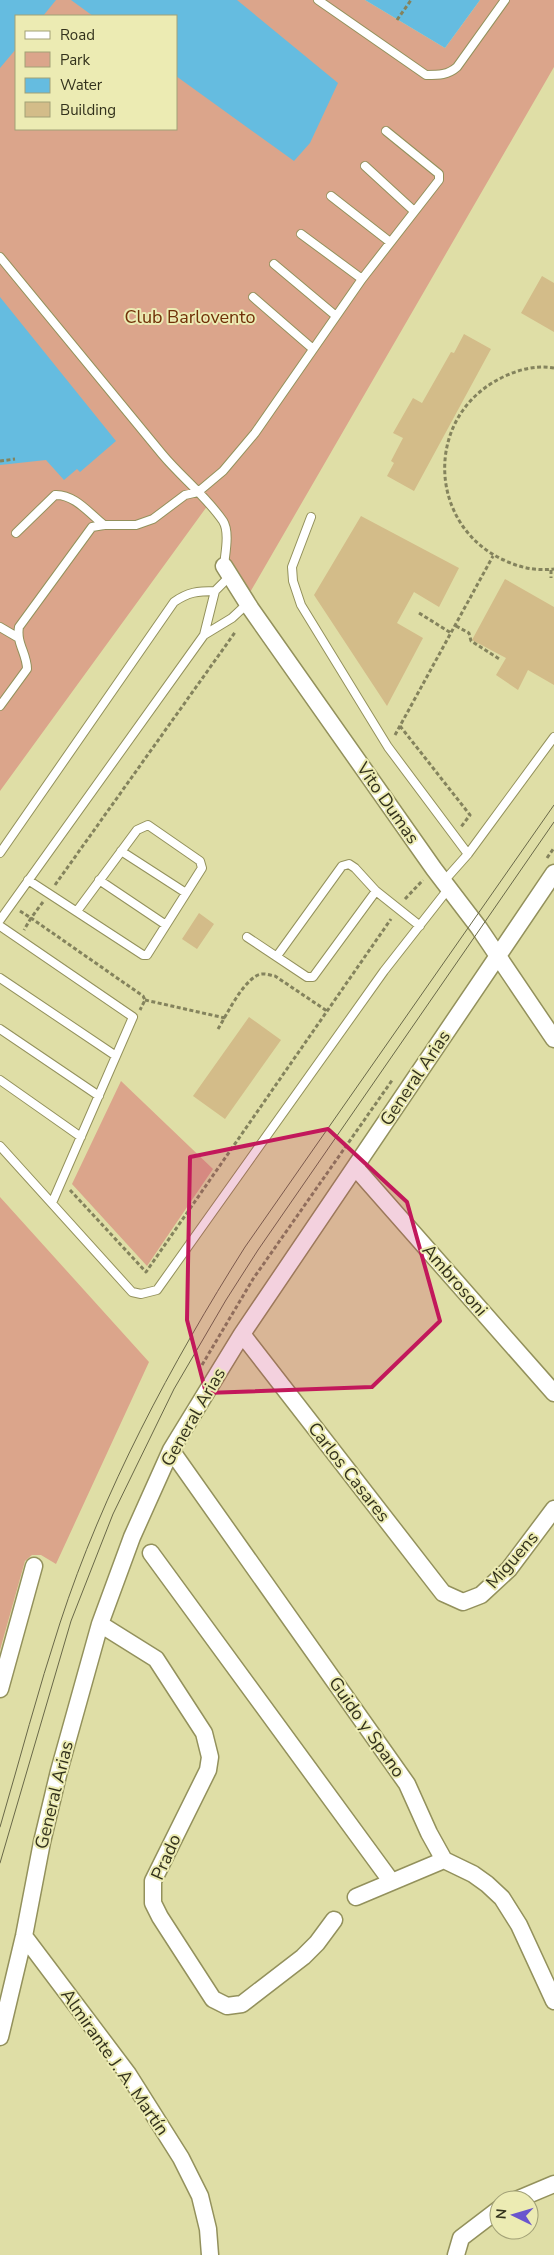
<svg xmlns="http://www.w3.org/2000/svg" width="554" height="2255" font-family="'Nunito Sans',sans-serif">
	<style>
		.green { fill: #dba58b; fill-rule: evenodd }
		.water { fill: #65bce0 }
		.building { fill: #d3bc89 }
		.lines { fill: none; stroke-linecap: round; stroke-linejoin: round }
		.service-casing { stroke: #93915c; stroke-width: 10 }
		.minor-casing { stroke: #93915c; stroke-width: 19 }
		.path { stroke: #84835d; stroke-width: 3; stroke-dasharray: 4 2.5; stroke-linecap: butt }
		.service { stroke: #fff; stroke-width: 8 }
		.minor { stroke: #fff; stroke-width: 16 }
		.tram { stroke: #696848; stroke-width: 1 }
		.marked { fill: #c2185b; fill-opacity: 0.2; stroke: #c2185b; stroke-width: 4; stroke-linejoin: round }
		.labels { text-anchor: middle; stroke-width: 4; stroke-linejoin: round; paint-order: stroke }
		.park-label { font-size: 18px; fill: #703008; stroke: #ecebb3 }
		.street-label { font-size: 18px; fill: #33321c; stroke: #ecebb3 }
	</style>
	<rect width="100%" height="100%" fill="#dfdea6"/>
	<!-- green -->
	<path class="green" d="M 0,0 L 365,0 L 445,48 L 480,0 L 554,0 L 554,67 L 245,601 L 224,566 L 224,523 L 208,505 L 0,791 ZM 16,16 L 176,16 L 176,129 L 16,129 Z
		M 121,1081 L 213,1169 L 147,1266 L 72,1184 Z
		M 0,1197 L 149,1362 L 56,1564 L 41,1555 L 32,1555 L 25,1561 L 0,1650 Z"/>
	<!-- water -->
	<path class="water" d="M 0,0 L 56,0 L 43,16 L 16,16 L 16,49 L 0,68 Z
		M 71,0 L 237,0 L 338,83 L 310,143 L 294,161 L 176,76 L 176,16 L 93,16 Z
		M 365,0 L 480,0 L 445,48 Z
		M 0,297 L 116,441 L 80,472 L 77,469 L 64,480 L 46,460 L 0,465 Z"/>
	<!-- building -->
	<path class="building" d="M 542,276 L 554,283 L 554,332 L 521,313 Z
		M 464,334 L 491,349 L 414,491 L 387,476 L 394,463 L 391,461 L 403,438 L 393,433 L 413,398 L 422,403 L 451,352 L 454,353 Z
		M 361,516 L 459,568 L 439,607 L 414,592 L 397,623 L 423,638 L 387,706 L 314,595 Z
		M 505,579 L 554,607 L 554,685 L 528,670 L 518,690 L 496,675 L 506,658 L 472,640 Z
		M 199,913 L 214,924 L 197,949 L 182,939 Z
		M 249,1017 L 281,1040 L 225,1119 L 193,1096 Z"/>
	<g class="lines">
		<defs>
			<path id="service" d="M 318,0 L 426,75 C 439,75 448,75 457,67 L 505,0
				M 365,166 L 414,211
				M 331,196 L 390,242
				M 301,234 L 362,279
				M 0,257 C 54,322 108,388 162,454 C 181,477 206,496 223,521 C 230,532 225,554 224,566
				M 274,264 L 336,316
				M 253,297 L 313,349
				M 311,517 L 292,567 L 293,581 L 301,605 L 388,747 L 468,854 L 444,881
				M 16,533 L 55,495 C 74,494 89,513 104,525
				M 0,627 L 17,637
				M 204,635 L 215,591 L 230,576
				M 0,706 L 27,669 C 27,654 16,643 19,627 L 92,527 L 104,525 L 136,525 L 153,519 L 185,495 L 198,492 L 223,471 L 255,433 L 362,279 L 439,180 L 439,174 L 386,131
				M 121,851 L 186,893
				M 0,853 L 174,602 C 188,592 198,591 215,591
				M 468,854 L 554,737
				M 28,880 L 143,955 L 147,955 L 202,868 L 200,861 L 148,825 L 137,830 L 77,911
				M 99,880 L 166,925
				M 0,920 L 204,635 L 232,618 L 247,604
				M 0,926 L 133,1017 L 52,1203
				M 247,937 L 307,977 L 313,977 L 376,891
				M 277,956 L 342,866 L 349,864 L 355,868 L 376,891 L 420,926
				M 0,978 L 116,1056
				M 0,1029 L 99,1096
				M 0,1080 L 81,1137
				M 0,1146 L 132,1292 L 141,1294 L 157,1290 L 384,971 L 449,888"/>
			<path id="minor" d="M 224,566 L 251,609 L 434,869 L 479,928 L 554,1039
				M 355,1167 L 554,1393
				M 242,1334 L 443,1593 L 463,1602 L 481,1595 L 509,1569 L 554,1509
				M 171,1450 L 407,1784 L 429,1833 L 444,1860 L 473,1874 L 487,1884 L 502,1898 L 519,1925 L 554,2001
				M 151,1553 L 391,1881
				M 100,1624 L 156,1659 L 204,1733 L 210,1757 L 208,1770 L 153,1881 L 153,1903 L 160,1917 L 213,1999 L 227,2006 L 242,2004 L 303,1957 L 317,1943 L 334,1920
				M 0,1689 L 34,1566
				M 356,1897 L 444,1860
				M 24,1936 L 128,2074 L 181,2158 L 200,2196 L 208,2229 L 210,2255
				M 0,2037 L 24,1936 L 42,1842 L 59,1771 L 100,1624 L 132,1537 L 171,1450 L 242,1334 L 554,873
				M 516,2200 L 554,2184
				M 456,2255 L 461,2238 L 499,2209"/>
		</defs>
		<!-- service casing -->
		<use href="#service" class="service-casing"/>
		<!-- minor casing -->
		<use href="#minor" class="minor-casing"/>
		<!-- path -->
		<path class="path" d="M 397,20 L 411,0
			M 554,368 C 533,364 510,372 492,383 C 423,426 431,529 506,561 C 521,568 537,571 554,569
			M 0,461 L 15,459
			M 551,570 L 551,578
			M 419,613 L 451,633
			M 456,626 L 469,633 L 471,641 L 501,660
			M 400,726 L 470,815 L 461,827
			M 395,735 L 493,556
			M 547,858 L 554,848
			M 55,885 L 236,631
			M 405,899 L 423,880
			M 43,902 L 31,918 L 143,996 L 145,1000 L 140,1010
			M 20,911 L 31,918 L 24,930
			M 145,1000 L 225,1018
			M 218,1029 C 227,1014 241,985 256,976 C 262,972 269,975 275,976 L 327,1011
			M 70,1190 L 146,1272 L 391,919
			M 202,1365 L 253,1279 L 393,1079"/>
		<!-- service -->
		<use href="#service" class="service"/>
		<!-- minor -->
		<use href="#minor" class="minor"/>
		<!-- tram -->
		<path class="tram" d="M 0,1827 C 20,1759 38,1690 60,1623 C 103,1491 171,1364 245,1247 L 554,805
			M 0,1863 L 71,1621 L 113,1514 L 174,1389 L 226,1300 L 258,1250 L 554,822"/>
	</g>
	<!-- marked area -->
	<path class="marked" d="M 328,1129 L 407,1202 L 440,1321 L 372,1387 L 206,1393 L 187,1320 L 190,1157 Z"/>
	<g class="labels">
		<!-- park labels -->
		<g class="park-label">
			<text x="190" y="323">Club Barlovento</text>
		</g>
		<!-- street labels -->
		<g class="street-label">
			<text transform="translate(388 803) rotate(55)" y="6">Vito Dumas</text>
			<text transform="translate(415 1078) rotate(-56)" y="6">General Arias</text>
			<text transform="translate(455 1280) rotate(49)" y="6">Ambrosoni</text>
			<text transform="translate(193 1417) rotate(-60)" y="6">General Arias</text>
			<text transform="translate(349 1472) rotate(52)" y="6">Carlos Casares</text>
			<text transform="translate(512 1560) rotate(-49)" y="6">Miguens</text>
			<text transform="translate(367 1727) rotate(55)" y="6">Guido y Spano</text>
			<text transform="translate(54 1795) rotate(-76)" y="6">General Arias</text>
			<text transform="translate(166 1857) rotate(-66)" y="6">Prado</text>
			<text transform="translate(115 2062) rotate(55)" y="6">Almirante J. A. Martín</text>
		</g>
	</g>
	<!-- legend -->
	<rect x="15" y="15" width="162" height="115" fill="#ecebb3" stroke="#a2a177"/>
	<rect x="25" y="31" width="25" height="8" fill="#ffffff" stroke="#a2a177"/>
	<text x="60" y="40" font-size="15" fill="#33321c">Road</text>
	<rect x="25" y="52" width="25" height="15" fill="#dba58b" stroke="#a2a177"/>
	<text x="60" y="65" font-size="15" fill="#33321c">Park</text>
	<rect x="25" y="78" width="25" height="15" fill="#65bce0" stroke="#a2a177"/>
	<text x="60" y="90" font-size="15" fill="#33321c">Water</text>
	<rect x="25" y="102" width="25" height="15" fill="#d3bc89" stroke="#a2a177"/>
	<text x="60" y="115" font-size="15" fill="#33321c">Building</text>
	<!-- north arrow -->
	<g transform="translate(514 2215) rotate(275)"><circle r="24" fill="#ecebb3" stroke="#a2a177"/>
	<path d="M0-4L9 19L0 12L-9 19Z" fill="#6a55ce"/>
	<text y="-8" font-size="14" font-weight="bold" text-anchor="middle" fill="#33321c">N</text>
	</g>
</svg>
